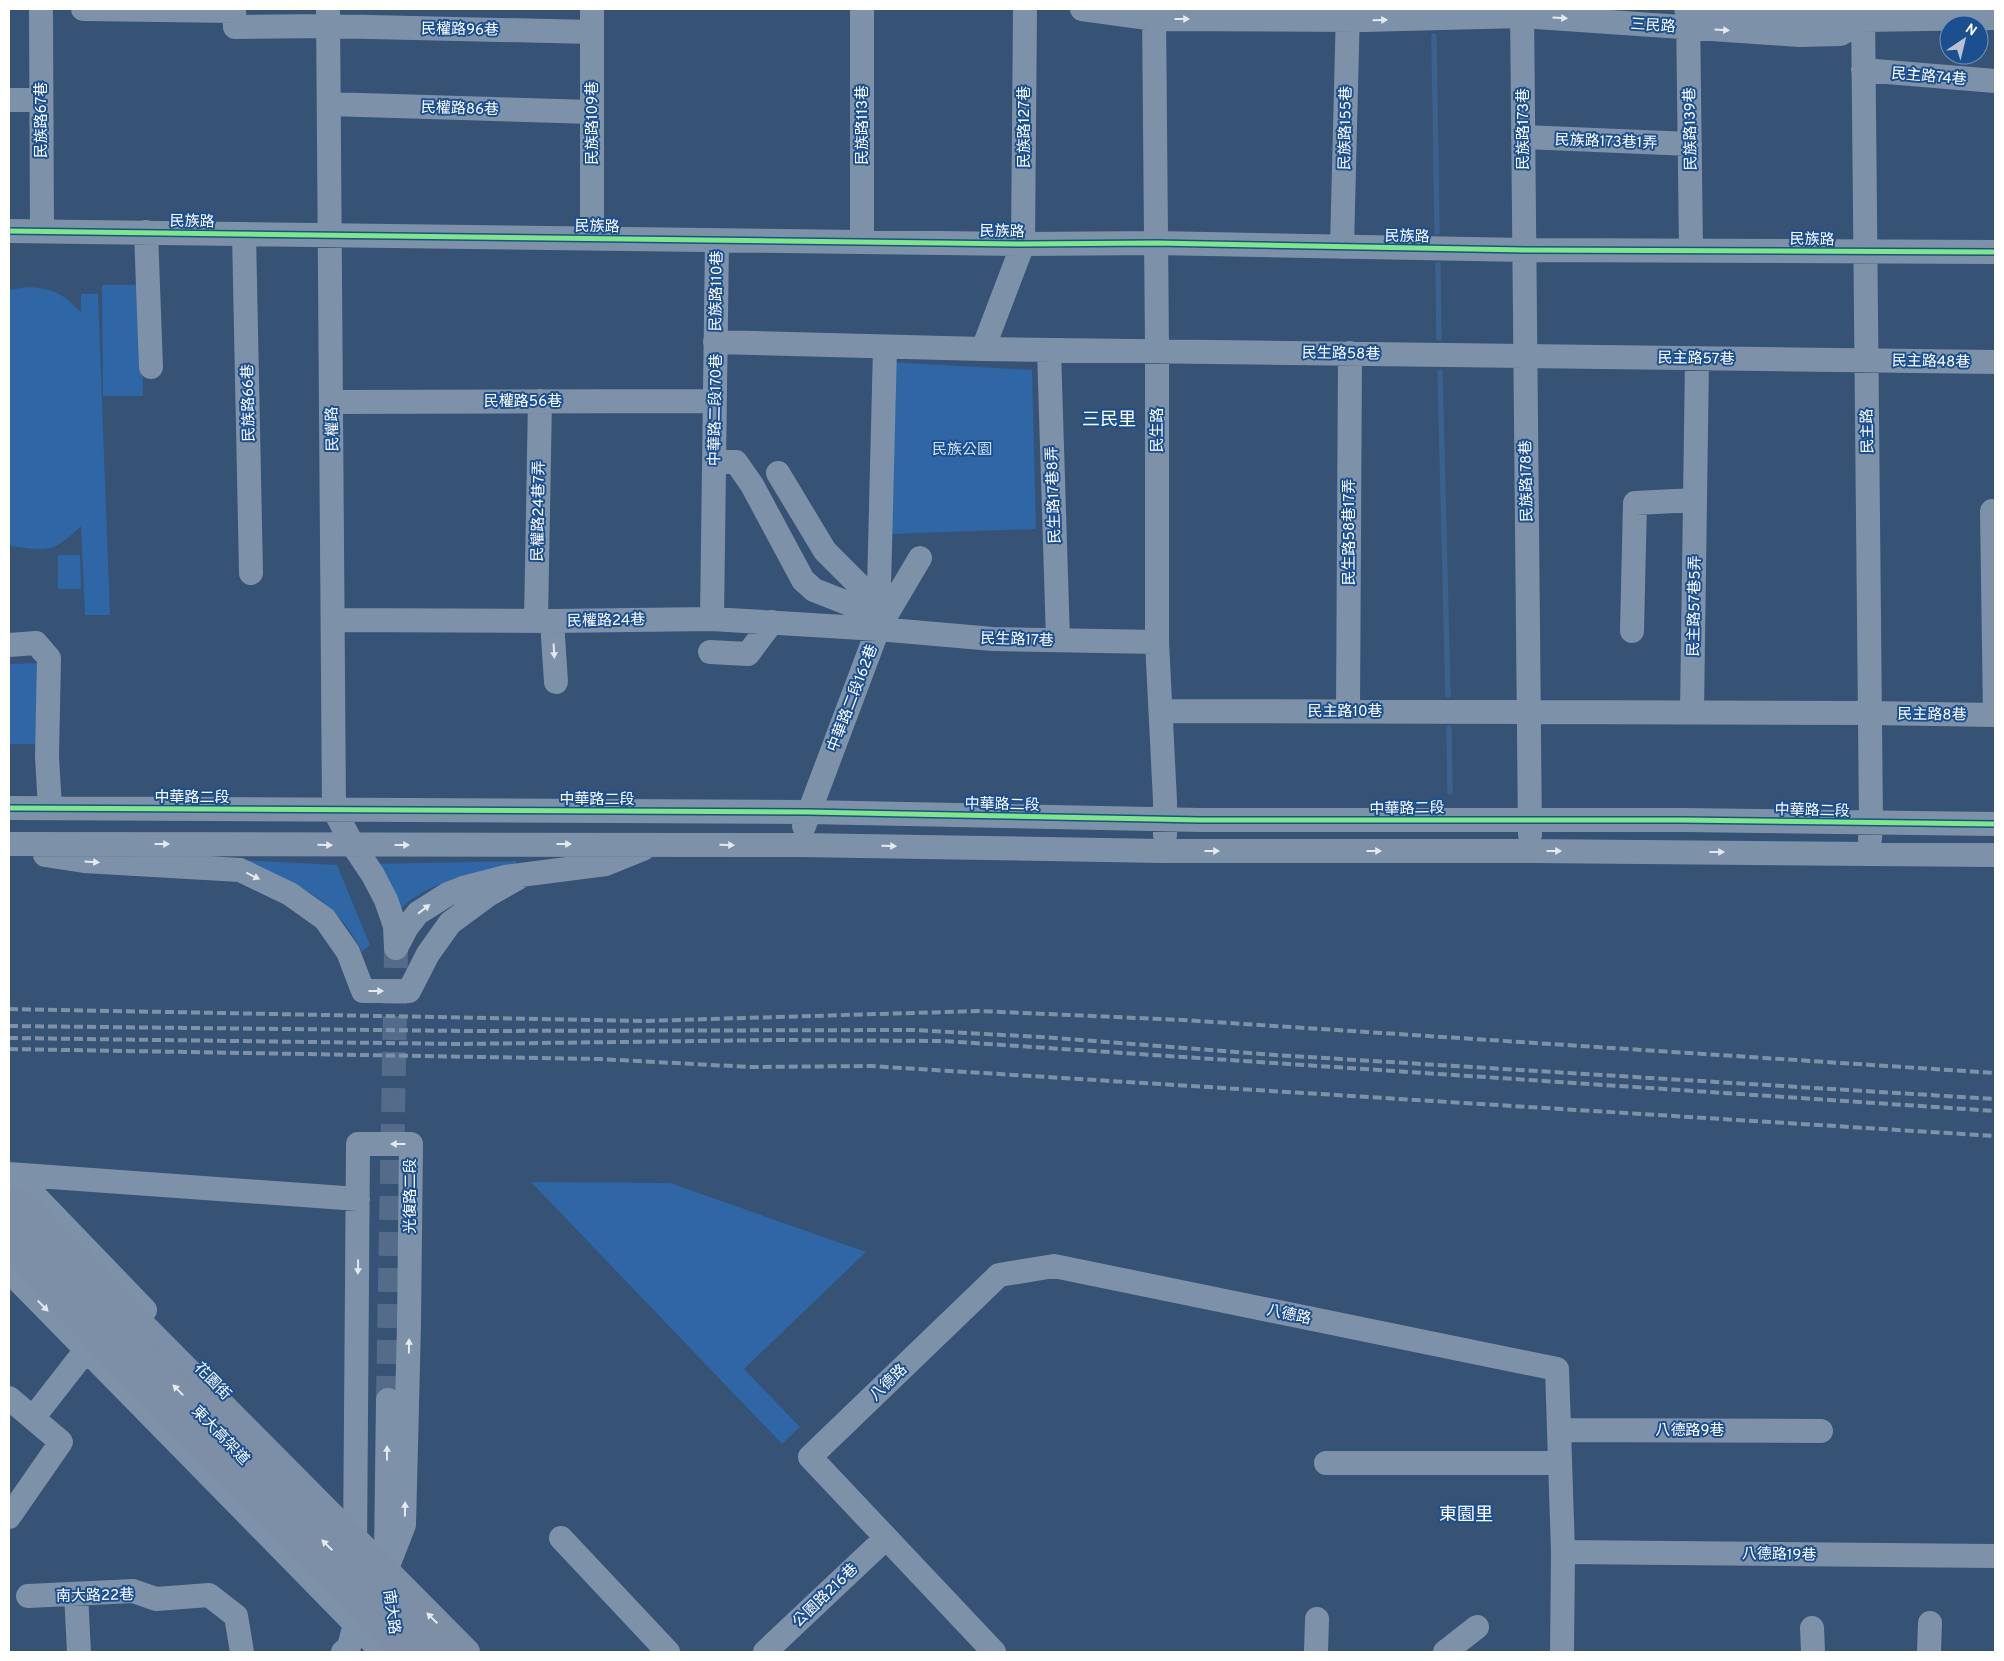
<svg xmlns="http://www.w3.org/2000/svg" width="2004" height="1661" font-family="Overpass,'Noto Sans TC',sans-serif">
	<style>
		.green { fill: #2f66a5 }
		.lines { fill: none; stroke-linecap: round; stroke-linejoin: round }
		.stream { stroke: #3b618d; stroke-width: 5.5 }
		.minor-tunnel { stroke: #546c89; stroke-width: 24; stroke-dasharray: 24 12; stroke-linecap: butt }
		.minor { stroke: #7d92a8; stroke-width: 24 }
		.major { stroke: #7d8ea7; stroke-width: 28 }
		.rail { stroke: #7e92a7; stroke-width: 4; stroke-dasharray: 9 4; stroke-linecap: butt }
		.major-bridge { stroke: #7d8ea7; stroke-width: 28 }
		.cycleway-casing { stroke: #1b4f8f; stroke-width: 8 }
		.cycleway { stroke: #7ce984; stroke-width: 5 }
		.oneway { fill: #e5e9ee }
		.oneway2 { fill: #e5e8ed }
		.labels { text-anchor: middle; stroke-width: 4; stroke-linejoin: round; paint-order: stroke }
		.street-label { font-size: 15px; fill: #fff; stroke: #1b4f8f }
		.park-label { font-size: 15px; fill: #cfe3fa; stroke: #1b4f8f }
		.quarter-label { font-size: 18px; fill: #fff; stroke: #1b4f8f }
	</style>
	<rect width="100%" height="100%" fill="#365274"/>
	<!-- green -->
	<path class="green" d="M 102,285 L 142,285 L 143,396 L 103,396 Z
		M 26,287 C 53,288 62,293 81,312 L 81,294 L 98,294 L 110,615 L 85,615 L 81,526 C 53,552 50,552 12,546 L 9,544 L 9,290 Z
		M 889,362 L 1032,370 L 1036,529 L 891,534 Z
		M 58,555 L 80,555 L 81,589 L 58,589 Z
		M 38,663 L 39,744 L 9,744 L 9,664 Z
		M 240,860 L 337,865 L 370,945 L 362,952 C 336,897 293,882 240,860 Z
		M 517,861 L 516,865 C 473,875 431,879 398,911 L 373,864 Z
		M 531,1182 L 670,1183 L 866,1252 L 744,1369 L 800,1427 L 782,1444 Z"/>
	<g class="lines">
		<!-- stream -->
		<path class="stream" d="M 1434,36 L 1437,232
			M 1438,265 L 1439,338
			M 1440,372 L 1448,695
			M 1449,728 L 1450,792"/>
		<!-- minor-tunnel -->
		<path class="minor-tunnel" d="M 388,1400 L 396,948"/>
		<!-- minor -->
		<path class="minor" d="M 41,9 L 42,231
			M 83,9 L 234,11 L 235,27 L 328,26 L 592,32
			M 328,9 L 334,810 L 353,845 L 373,875 L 386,900 L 395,926 L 396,948
			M 592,9 L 592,238
			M 1082,9 L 1155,19 L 1363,20 L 1522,16 L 1799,35 L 1841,34 L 1863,20
			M 1154,9 L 1157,350 L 1157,642 L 1165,801 L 1165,835
			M 1522,9 L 1530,835
			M 1686,9 L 1863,20 L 1995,18
			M 1863,9 L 1871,824 L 1870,839
			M 1688,12 L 1691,250
			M 1863,70 L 1995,81
			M 9,100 L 41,100
			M 329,104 L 592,112
			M 1523,137 L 1690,144
			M 9,231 L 1023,244 L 1156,243 L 1524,250 L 1995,252
			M 146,232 L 151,367
			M 244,234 L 251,573
			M 862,241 L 862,9
			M 1342,247 L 1348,9
			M 715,342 L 983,349 L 1995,362
			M 983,349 L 1023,244 L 1025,9
			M 1049,350 L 1058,640
			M 332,402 L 715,401
			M 714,462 L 736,462 L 752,485 L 803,580 L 814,590 L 878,615
			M 778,473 L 825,551 L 879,605
			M 1992,511 L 1995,715
			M 712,619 L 717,240
			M 334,620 L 552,621 L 712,619 L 878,629 L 993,639 L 1157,642
			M 536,621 L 540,401
			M 552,621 L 556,682
			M 878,628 L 885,347
			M 1632,631 L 1635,503 L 1695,500
			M 9,645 L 36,643 L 49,658 L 47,757 L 50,808
			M 710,652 L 748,654 L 772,622
			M 1161,711 L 1870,713 L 1995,715
			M 1348,711 L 1350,353
			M 1692,712 L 1697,359
			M 9,808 L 808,812 L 1200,820 L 1682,820 L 1995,824
			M 804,826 L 878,629 L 920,558
			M 9,844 L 799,845 L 1163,851 L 1530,851 L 1995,855
			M 45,855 L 84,861 L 240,870 L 290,894 L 325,919 L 348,952 L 363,991 L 409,991 L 428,954 L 450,923 L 488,895 L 523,875
			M 396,948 L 407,927 L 418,913 L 448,894 L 466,887 L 505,877 L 606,864 L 643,849
			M 9,1174 L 358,1199
			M 15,1175 L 145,1310
			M 9,1271 L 355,1624 L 349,1647 L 343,1652
			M 9,1398 L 61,1442 L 9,1517
			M 33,1418 L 86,1350
			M 1559,1430 L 1821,1431
			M 1326,1463 L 1560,1463
			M 561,1538 L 668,1652
			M 355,1551 L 358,1144 L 411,1144 L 409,1324 L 404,1525 L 386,1571
			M 1563,1552 L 1995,1556
			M 386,1556 L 388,1400
			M 355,1590 L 355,1624 L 382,1652
			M 76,1594 L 79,1652
			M 28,1596 L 133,1591 L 156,1599 L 209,1595 L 236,1616 L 242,1652
			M 1812,1628 L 1813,1652
			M 765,1652 L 886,1538
			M 994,1652 L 810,1457 L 999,1275 L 1054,1266 L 1557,1369 L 1563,1552 L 1562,1652
			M 1316,1652 L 1317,1619
			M 1445,1652 L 1477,1627
			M 1929,1652 L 1930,1623"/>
		<!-- major -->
		<path class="major" d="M 9,1200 L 22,1205 L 466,1652"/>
		<!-- rail -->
		<path class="rail" d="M 9,1009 L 644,1021 L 979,1011 L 1183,1020 L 1995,1073
			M 9,1026 L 467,1031 L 916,1030 L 1056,1038 L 1275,1055 L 1995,1099
			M 9,1038 L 459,1044 L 780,1040 L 943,1041 L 1995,1111
			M 9,1049 L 599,1059 L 750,1067 L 870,1066 L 1995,1136"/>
		<!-- major-bridge -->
		<path class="major-bridge" d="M 9,1214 L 326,1545 L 437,1652
			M 9,1245 L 204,1450 L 405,1652"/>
		<defs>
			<path id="cycleway" d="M 9,231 L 1023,244 L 1156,243 L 1524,250 L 1995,252
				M 9,808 L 808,812 L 1200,820 L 1682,820 L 1995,824"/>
		</defs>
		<!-- cycleway casing -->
		<use href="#cycleway" class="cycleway-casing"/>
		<!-- cycleway -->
		<use href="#cycleway" class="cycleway"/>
	</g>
	<!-- one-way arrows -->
	<defs><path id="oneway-solid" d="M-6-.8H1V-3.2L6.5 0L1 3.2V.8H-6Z" transform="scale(1.25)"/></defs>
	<g class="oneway">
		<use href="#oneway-solid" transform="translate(1560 18) rotate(4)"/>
		<use href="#oneway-solid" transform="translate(1182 19)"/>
		<use href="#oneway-solid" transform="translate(1380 20) rotate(-2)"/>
		<use href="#oneway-solid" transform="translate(1722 30) rotate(4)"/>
		<use href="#oneway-solid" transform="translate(554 651) rotate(87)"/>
		<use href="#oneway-solid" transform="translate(162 844)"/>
		<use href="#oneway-solid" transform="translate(564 844)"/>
		<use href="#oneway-solid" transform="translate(325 845) rotate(1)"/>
		<use href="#oneway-solid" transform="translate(402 845)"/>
		<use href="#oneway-solid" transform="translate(727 845) rotate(1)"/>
		<use href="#oneway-solid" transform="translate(889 846) rotate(1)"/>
		<use href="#oneway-solid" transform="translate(1212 851)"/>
		<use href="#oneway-solid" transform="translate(1374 851)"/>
		<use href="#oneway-solid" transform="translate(1554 851)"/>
		<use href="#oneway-solid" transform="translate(1717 852)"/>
		<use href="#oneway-solid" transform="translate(92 862) rotate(4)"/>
		<use href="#oneway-solid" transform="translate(253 876) rotate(26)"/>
		<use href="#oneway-solid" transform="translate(424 909) rotate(-38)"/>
		<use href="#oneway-solid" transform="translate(376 991)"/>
		<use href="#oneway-solid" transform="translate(398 1144) rotate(180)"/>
		<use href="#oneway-solid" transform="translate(358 1267) rotate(91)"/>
		<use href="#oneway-solid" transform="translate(43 1306) rotate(46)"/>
		<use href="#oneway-solid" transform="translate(409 1346) rotate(-89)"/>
		<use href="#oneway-solid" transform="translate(387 1453) rotate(-90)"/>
		<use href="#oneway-solid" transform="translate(405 1509) rotate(-89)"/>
	</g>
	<g class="oneway2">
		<use href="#oneway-solid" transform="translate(178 1390) rotate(-134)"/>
		<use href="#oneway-solid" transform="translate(327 1545) rotate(-135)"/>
		<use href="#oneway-solid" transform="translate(432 1618) rotate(-135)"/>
	</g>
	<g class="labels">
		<!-- street labels -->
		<g class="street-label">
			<text transform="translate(1653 25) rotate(4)" y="5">三民路</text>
			<text transform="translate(460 29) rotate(1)" y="5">民權路96巷</text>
			<text transform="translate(1929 76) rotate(5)" y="5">民主路74巷</text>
			<text transform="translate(460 108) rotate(2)" y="5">民權路86巷</text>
			<text transform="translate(41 120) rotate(-90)" y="5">民族路67巷</text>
			<text transform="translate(592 123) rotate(-90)" y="5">民族路109巷</text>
			<text transform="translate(862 125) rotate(-90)" y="5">民族路113巷</text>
			<text transform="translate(1024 127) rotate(-90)" y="5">民族路127巷</text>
			<text transform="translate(1345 128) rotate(-89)" y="5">民族路155巷</text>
			<text transform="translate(1523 129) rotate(-90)" y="5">民族路173巷</text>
			<text transform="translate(1690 129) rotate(-91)" y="5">民族路139巷</text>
			<text transform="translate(1606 141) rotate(2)" y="5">民族路173巷1弄</text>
			<text transform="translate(192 221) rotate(1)" y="5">民族路</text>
			<text transform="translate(597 226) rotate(1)" y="5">民族路</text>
			<text transform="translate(1002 231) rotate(1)" y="5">民族路</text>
			<text transform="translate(1407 236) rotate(1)" y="5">民族路</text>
			<text transform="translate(1812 239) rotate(1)" y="5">民族路</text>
			<text transform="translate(716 291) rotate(-89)" y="5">民族路110巷</text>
			<text transform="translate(1341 353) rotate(1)" y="5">民生路58巷</text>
			<text transform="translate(1696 358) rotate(1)" y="5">民主路57巷</text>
			<text transform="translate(1931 361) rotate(1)" y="5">民主路48巷</text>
			<text x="523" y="406">民權路56巷</text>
			<text transform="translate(248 403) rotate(-91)" y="5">民族路66巷</text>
			<text transform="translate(715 410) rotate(-89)" y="5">中華路二段170巷</text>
			<text transform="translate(332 429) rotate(-91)" y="5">民權路</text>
			<text transform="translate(1157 430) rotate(-90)" y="5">民生路</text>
			<text transform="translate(1867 431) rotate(-91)" y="5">民主路</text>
			<text transform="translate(1526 481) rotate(-91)" y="5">民族路178巷</text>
			<text transform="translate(1053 495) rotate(-92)" y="5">民生路17巷8弄</text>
			<text transform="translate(538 511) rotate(-89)" y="5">民權路24巷7弄</text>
			<text transform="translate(1349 532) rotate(-90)" y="5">民生路58巷17弄</text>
			<text transform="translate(1694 606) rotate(-89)" y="5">民主路57巷5弄</text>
			<text transform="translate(606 620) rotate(-1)" y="5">民權路24巷</text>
			<text transform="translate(1017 639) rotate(2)" y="5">民生路17巷</text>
			<text transform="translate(852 698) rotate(-69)" y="5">中華路二段162巷</text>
			<text x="1345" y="716">民主路10巷</text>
			<text transform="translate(1932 714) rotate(1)" y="5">民主路8巷</text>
			<text x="192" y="802">中華路二段</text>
			<text x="597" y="804">中華路二段</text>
			<text transform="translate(1002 804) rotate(1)" y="5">中華路二段</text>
			<text transform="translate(1407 808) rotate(-1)" y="5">中華路二段</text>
			<text transform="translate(1812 810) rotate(1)" y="5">中華路二段</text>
			<text transform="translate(410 1196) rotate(-90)" y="5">光復路二段</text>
			<text transform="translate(1289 1314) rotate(12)" y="5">八德路</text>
			<text transform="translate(213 1381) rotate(46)" y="5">花園街</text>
			<text transform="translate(888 1382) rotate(-44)" y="5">八德路</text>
			<text x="1690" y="1435">八德路9巷</text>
			<text transform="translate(221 1435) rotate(46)" y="5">東大高架道</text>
			<text transform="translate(1779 1554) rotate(1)" y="5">八德路19巷</text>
			<text transform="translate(95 1595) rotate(-1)" y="5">南大路22巷</text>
			<text transform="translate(825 1595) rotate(-44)" y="5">公園路216巷</text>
			<text transform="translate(392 1612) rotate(82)" y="5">南大路</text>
		</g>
		<!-- park labels -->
		<g class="park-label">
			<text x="962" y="454">民族公園</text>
		</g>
		<!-- quarter labels -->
		<g class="quarter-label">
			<text x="1109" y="425">三民里</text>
			<text x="1466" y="1520">東園里</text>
		</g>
	</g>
	<!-- border -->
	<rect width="2004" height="1661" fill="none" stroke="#ffffff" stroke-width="20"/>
	<!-- north arrow -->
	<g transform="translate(1964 40) rotate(35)"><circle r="24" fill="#1b4f8f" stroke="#7695bc"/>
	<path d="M0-4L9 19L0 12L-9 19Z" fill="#b9c2ce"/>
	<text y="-8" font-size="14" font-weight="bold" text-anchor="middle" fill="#ffffff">N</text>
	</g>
</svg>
